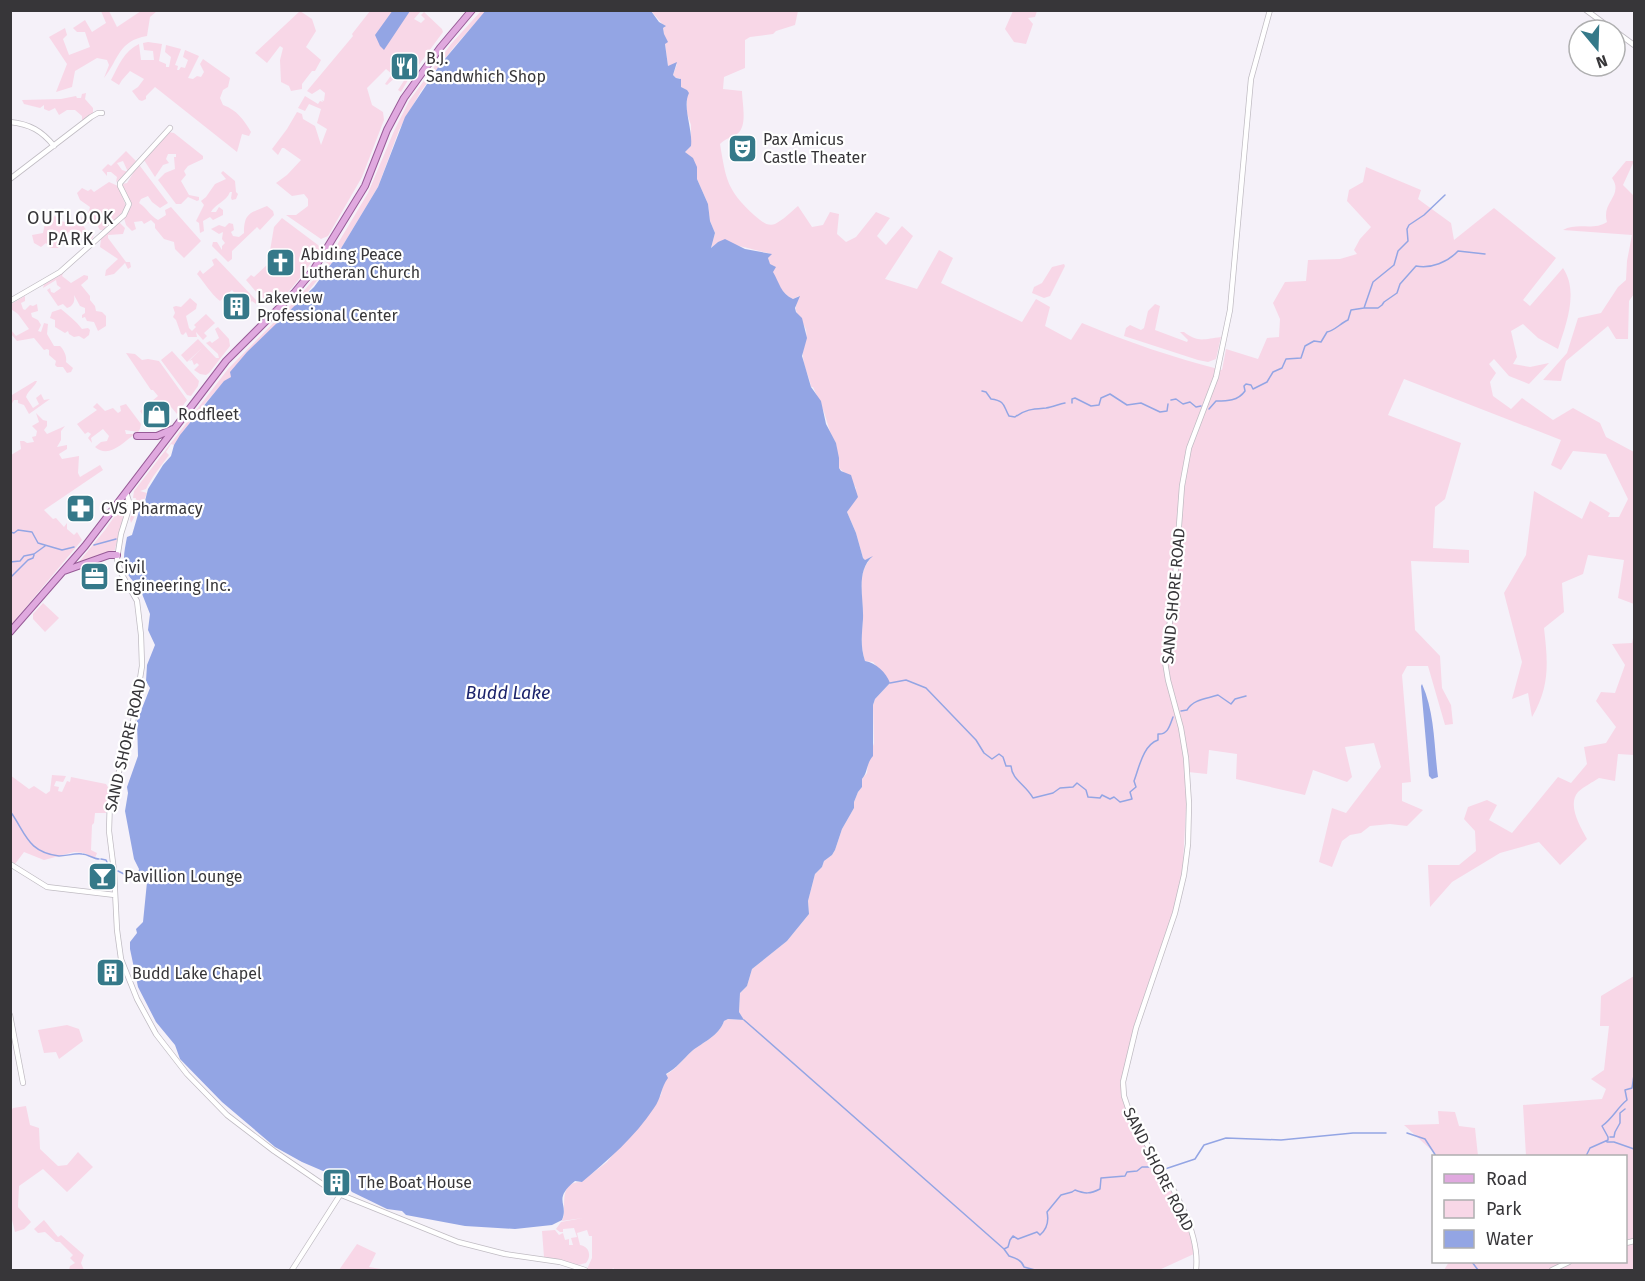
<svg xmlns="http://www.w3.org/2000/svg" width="1645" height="1281" font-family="'Fira Sans',sans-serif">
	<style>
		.green { fill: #f8d7e7 }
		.water { fill: #93a5e4 }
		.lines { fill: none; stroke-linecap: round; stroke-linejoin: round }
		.stream { stroke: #93a5e4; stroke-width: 1.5 }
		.tertiary-casing { stroke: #c0bcc3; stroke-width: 6 }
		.primary-casing { stroke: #975b97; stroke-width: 8 }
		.tertiary { stroke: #fff; stroke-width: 4.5 }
		.primary { stroke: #e0a9df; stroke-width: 6 }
		.labels { text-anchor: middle; stroke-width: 4.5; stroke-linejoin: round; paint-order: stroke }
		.poi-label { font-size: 16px; fill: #373639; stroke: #fff; text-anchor: start }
		.street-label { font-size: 16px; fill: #373639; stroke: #fff }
		.neighbourhood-label { font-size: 18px; letter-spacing: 1.5px; fill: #373639; stroke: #fff }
		.water-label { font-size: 18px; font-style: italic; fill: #1c246c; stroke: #fff }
	</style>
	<rect width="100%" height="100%" fill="#f5f1f9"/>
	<!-- green -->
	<path class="green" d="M 101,11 L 109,11 L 117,27 L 141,11 L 157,11 L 150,17 L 147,36 C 118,41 119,59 104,78 L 109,65 L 107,60 L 97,58 L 75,71 L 72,87 L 56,92 L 67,64 L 49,37 L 65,28 L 67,35 L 63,39 L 69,55 L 90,47 L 85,32 L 77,32 L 73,28 L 85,20 L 92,32 L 106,23 Z
		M 300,11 L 312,19 L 316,31 L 306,47 L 321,60 L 315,71 L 312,71 L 302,84 L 302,89 L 291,91 L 289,86 L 281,82 L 280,60 L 283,48 L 280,46 L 267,63 L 255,53 Z
		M 370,11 L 421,11 L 414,19 L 421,23 L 425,19 L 421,15 L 424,12 L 442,29 L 443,32 L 418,66 L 405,54 L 392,65 L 408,80 L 401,92 L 398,90 L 405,79 L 399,74 L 387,85 L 385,84 L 392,74 L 386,69 L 367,88 L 372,105 L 383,112 L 384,120 L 362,177 L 328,236 L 321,239 L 286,215 L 296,215 L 308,206 L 308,199 L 304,194 L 292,196 L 276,183 L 287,175 L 301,160 L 284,148 L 282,148 L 278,155 L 272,149 L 287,129 L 297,112 L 302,114 L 303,119 L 315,126 L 321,145 L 327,129 L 317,123 L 321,109 L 309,104 L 305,111 L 298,108 L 305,96 L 318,104 L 320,101 L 323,102 L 322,100 L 324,101 L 325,93 L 320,89 L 312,94 L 307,91 L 353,36 L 352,34 Z
		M 481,11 L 486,11 L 454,47 L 421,91 L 399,130 L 378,187 L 334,260 L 301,300 L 247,353 L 231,377 L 224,382 L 201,408 L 174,445 L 171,444 L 166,452 L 169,455 C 161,466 152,477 146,489 L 140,491 L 147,493 L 143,503 L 144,508 L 137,512 L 131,523 L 130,519 L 136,498 L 133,498 L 134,491 L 228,369 L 294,302 L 322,270 L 368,193 L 394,131 L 409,101 L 451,44 Z
		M 651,11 L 798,11 L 795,25 L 776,31 L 773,34 L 750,37 L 745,40 L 745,68 L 724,77 L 723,89 L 742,91 C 742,102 748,127 737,134 C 731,138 726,138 720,144 C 726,180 727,190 754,215 C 760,220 767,227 775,224 C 783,220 791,212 798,206 L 812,227 L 823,225 L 830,212 L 839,214 L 837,234 L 846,242 L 856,237 L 876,212 L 890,218 L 877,236 L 886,245 L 902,226 L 913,236 L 885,279 L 917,289 L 939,250 L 953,258 L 941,283 L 1022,322 L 1036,299 L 1050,307 L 1045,326 L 1071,340 L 1082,323 C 1128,342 1174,358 1222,370 L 1226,349 L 1258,359 L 1267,338 L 1279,337 L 1280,319 L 1273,303 L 1285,282 L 1306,281 L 1308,260 L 1340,259 L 1357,254 L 1354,250 L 1360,239 L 1371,227 L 1347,201 L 1349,190 L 1363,182 L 1366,167 L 1421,190 L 1418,199 L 1451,223 L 1454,240 L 1494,208 L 1556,258 L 1523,300 L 1530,306 L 1563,268 C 1579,292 1566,324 1558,349 L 1538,338 L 1523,324 L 1511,331 L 1517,357 L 1513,364 L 1530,367 L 1549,363 L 1529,384 L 1509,376 L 1494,359 L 1489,364 L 1496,373 L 1490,382 L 1493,396 L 1511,409 L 1522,398 L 1553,420 L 1573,408 L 1600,423 L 1606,437 L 1634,452 L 1634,604 L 1618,598 L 1624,560 L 1588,555 L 1583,574 L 1562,583 L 1564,612 L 1544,628 C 1548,663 1550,686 1532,717 L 1528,693 L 1512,699 L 1522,662 L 1504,593 L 1526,555 L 1534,491 L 1582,519 L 1590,501 L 1610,513 L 1608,517 L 1619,517 L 1628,499 L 1606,454 L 1573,451 L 1561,470 L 1551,465 L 1561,440 L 1404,379 L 1388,415 L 1461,443 L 1445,499 L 1435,507 L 1433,548 L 1469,550 L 1469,563 L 1411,561 L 1415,630 L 1440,656 L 1442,688 L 1451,705 L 1453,724 L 1445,725 L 1428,666 L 1407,666 L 1402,675 L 1411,782 L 1402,783 L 1402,801 L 1423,810 L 1407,826 L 1390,824 L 1370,826 L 1361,833 L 1350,835 L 1342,841 L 1332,867 L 1319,862 L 1332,808 L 1346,813 L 1381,767 L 1374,743 L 1345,747 L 1352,777 L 1347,782 L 1313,770 L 1305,795 L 1236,779 L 1237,754 L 1209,750 L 1207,774 L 1188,772 L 1182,881 L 1122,1085 L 1129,1114 L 1187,1218 L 1196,1253 L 1159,1270 L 615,1270 L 613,1268 L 612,1270 L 587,1269 L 592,1258 L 592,1236 L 589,1236 L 587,1230 L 577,1233 L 580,1245 C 589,1246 592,1256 586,1263 L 578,1265 L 544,1257 L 542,1231 L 555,1230 L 559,1235 L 563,1233 L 565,1240 L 569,1239 L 569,1245 L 573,1245 L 571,1238 L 577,1237 L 574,1228 L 563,1229 L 563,1232 L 560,1232 L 556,1229 L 561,1222 L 583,1218 L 562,1221 C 568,1210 556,1182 581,1182 L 607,1162 L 661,1095 L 663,1084 L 667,1078 L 666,1075 C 677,1068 683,1059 692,1051 C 703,1042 719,1036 724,1021 L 728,1019 L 743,1020 L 739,1012 L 740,993 L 747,986 L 752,969 L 787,941 L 809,914 L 808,901 L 815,874 L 822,867 L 824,861 L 832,855 L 835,850 L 842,829 L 854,808 L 854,802 L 858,792 L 862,787 L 862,779 L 867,773 L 868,762 L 874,743 L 873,705 L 875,699 L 890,683 L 873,662 L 865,661 C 860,646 862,633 863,618 C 863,598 856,574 871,558 L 865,560 L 863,558 L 856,533 L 847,512 L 856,488 L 846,474 L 839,468 L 836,443 L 831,435 L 824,412 L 813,387 L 811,387 C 810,377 803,367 803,356 C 802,348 808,339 806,330 C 804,323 796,314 796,310 C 795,306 798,300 799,296 L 793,299 C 779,293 771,271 768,258 L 771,254 C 753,250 736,244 718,242 L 711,248 L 715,233 L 710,221 L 708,204 L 697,179 L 696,168 L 692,158 L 685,152 L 691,146 L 691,125 L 687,113 L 687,90 L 680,87 L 680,78 L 676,78 L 673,75 L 677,64 L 668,66 L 663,28 L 665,27 Z
		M 1013,11 L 1037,11 L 1035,17 L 1028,18 L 1033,24 L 1026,44 L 1014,42 L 1005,29 Z
		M 148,42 L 162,44 L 159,61 L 166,64 L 166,67 L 169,67 L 171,57 L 165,52 L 166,45 L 181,49 L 175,65 L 178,66 L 177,70 L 179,70 L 181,67 L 185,68 L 188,60 L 183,57 L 185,50 L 199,56 L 188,78 L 193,79 L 197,76 L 201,77 L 204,72 L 200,64 L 203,59 L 230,78 L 228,87 L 223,90 L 220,98 L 223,105 C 237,110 244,120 251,132 L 249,136 L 242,134 L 237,152 L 155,87 L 146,96 L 146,99 L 142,101 L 139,100 L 132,91 L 138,87 L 144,79 L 130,71 L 122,80 L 119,85 L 111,80 C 119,65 124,51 139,44 L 141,60 L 154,60 L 153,51 L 144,50 L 143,43 Z
		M 86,93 L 85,99 L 93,108 L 93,113 L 82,121 L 82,116 L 75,110 L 67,110 L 59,115 L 55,108 L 49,111 L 44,109 L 44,105 L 40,108 L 24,104 L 22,100 L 61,99 L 76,96 L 77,98 L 81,98 L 82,94 Z
		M 169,132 L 174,133 L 203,156 L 203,159 L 188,166 L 184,171 L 186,175 L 181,181 L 189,195 L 199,197 L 199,200 L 197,201 L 188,197 L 181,204 L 176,204 L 158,180 L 165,173 L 175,169 L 174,157 L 176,157 L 176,154 L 168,154 L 166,159 L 169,163 L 163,165 L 155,177 L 144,160 Z
		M 126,151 L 136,161 L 128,172 L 123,161 L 117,163 L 122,170 L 128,172 L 116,182 L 117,177 L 111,172 L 107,172 L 107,176 L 102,170 L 108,164 L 111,166 Z
		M 1626,161 L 1634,161 L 1623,185 L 1634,196 L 1634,294 L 1629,301 L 1628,339 L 1616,339 L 1608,326 L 1566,361 L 1561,381 L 1543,380 L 1567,353 L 1578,318 L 1601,313 L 1618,287 L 1626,280 L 1627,261 L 1632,235 L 1563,230 C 1577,222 1594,231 1607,222 C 1601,202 1624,196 1612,178 Z
		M 138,165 L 140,166 L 168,203 L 160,208 L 152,202 L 148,196 L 141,199 L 139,203 C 147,208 150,216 158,220 L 166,215 L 165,210 L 171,207 L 201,241 L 184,258 L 175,249 L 174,242 L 164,239 L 155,228 L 155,224 L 151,220 L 144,224 L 142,221 L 134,222 L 136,229 L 132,231 L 126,225 L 124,218 L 132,205 L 122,184 L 127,183 Z
		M 223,171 L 235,181 L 236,192 L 238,194 L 236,199 L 232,200 L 231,198 L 232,192 L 230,192 C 226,202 215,204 211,212 L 216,212 L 219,207 L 223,210 L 223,215 L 213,220 L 210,217 L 203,221 L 204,231 L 200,233 L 199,223 L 196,221 L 204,205 L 201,201 L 206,197 L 215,184 L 226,179 L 221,173 Z
		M 109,182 L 118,186 L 126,206 L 121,214 L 103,230 L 100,230 L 96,223 C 90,223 83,225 81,218 L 89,211 L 90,207 L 80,200 L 77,193 L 82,188 L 88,191 L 91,189 L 94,192 Z
		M 267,206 L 273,211 L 274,215 L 260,230 L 257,227 L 232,251 L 232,259 L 228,262 L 212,246 L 213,242 L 217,242 L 222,250 L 222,246 L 225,243 L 222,239 L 223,232 L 219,234 L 211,229 L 219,225 L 225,227 L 229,223 L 233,224 L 234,230 L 231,232 L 233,236 L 239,237 L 244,233 C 244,212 251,213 267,206 Z
		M 55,216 L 61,221 L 69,223 L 75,220 L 82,224 L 89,234 L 94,234 L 91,242 L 84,248 L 82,245 L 83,239 L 68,232 L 65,241 L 58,248 L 50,248 L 46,243 L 41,247 L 34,243 L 32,235 L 43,233 L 45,223 L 50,226 L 52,223 L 52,218 Z
		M 282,218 L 318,245 L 320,249 C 310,264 288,299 271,304 L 258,294 L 246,280 L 251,275 L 254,277 L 269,263 L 279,276 L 288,268 L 286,260 L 292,261 L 292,254 L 273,253 L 272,259 L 269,257 L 274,227 Z
		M 119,222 L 125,228 L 123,234 L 108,235 L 108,238 L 126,262 L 130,262 L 131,267 L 128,269 L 125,263 L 114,274 L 105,276 L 106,270 L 118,259 L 100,247 L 101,239 Z
		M 216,258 L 256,300 L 256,304 L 252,301 L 244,308 L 247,305 L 241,295 L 237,296 L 232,290 L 220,301 C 210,293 205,283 197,274 L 200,270 L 203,274 L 214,265 L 212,260 Z
		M 1064,264 L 1065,266 L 1050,296 L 1044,298 L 1032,293 L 1034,287 L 1042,283 L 1052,267 Z
		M 64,271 L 62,276 L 71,283 L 84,275 L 88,276 L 88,279 L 81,285 L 90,296 L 90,300 L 95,306 L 96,311 L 102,312 L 106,316 L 106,326 L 98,331 L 94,322 L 87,321 L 85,317 L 82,318 L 82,315 L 85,313 L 85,308 L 80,306 L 74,295 C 75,300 74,306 67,308 L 63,304 L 58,306 L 47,290 L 50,288 L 51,292 L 54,293 L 61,288 L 57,285 L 56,280 L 43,288 L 44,284 Z
		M 25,296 L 25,301 L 21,303 L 23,309 L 25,310 L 30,305 L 33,306 L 37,304 L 38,311 L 31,313 L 32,317 L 38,320 L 41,325 L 38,331 L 41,332 L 44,323 L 48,324 L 47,334 L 54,346 L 60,346 C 64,350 67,356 66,362 L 73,368 L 71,372 L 67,373 L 63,367 L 57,367 L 55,365 L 56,361 L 49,355 L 49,350 L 47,349 L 44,350 L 34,338 L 17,341 L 11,334 L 11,330 L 16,336 L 29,329 L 18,314 L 11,309 L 11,304 Z
		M 190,298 L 197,304 L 196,309 L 186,316 L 189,328 L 192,331 L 196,327 L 194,325 L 206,314 L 215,323 L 204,333 L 207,336 L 203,340 L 196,332 L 197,337 L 188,337 L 186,332 L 183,335 L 181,334 L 176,320 L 173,317 L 175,313 L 173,307 L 176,306 L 181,307 Z
		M 1155,304 L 1160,306 L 1155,330 L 1187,342 L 1188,340 L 1180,332 L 1184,332 C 1198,343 1204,339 1221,337 L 1216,359 L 1208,362 L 1198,360 L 1124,336 L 1126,328 L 1130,325 L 1141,330 L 1144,328 L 1148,311 Z
		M 61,309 C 68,315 76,321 82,329 L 88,328 L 90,330 L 89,335 L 84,339 L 79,336 L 74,337 L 69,334 L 68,331 L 65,333 L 55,327 L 55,320 L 50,318 L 52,312 Z
		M 218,327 L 229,339 L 230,346 L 209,373 L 206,375 L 200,374 L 194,370 L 199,365 L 197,363 L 194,365 L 192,360 L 189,361 L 202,348 L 187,362 L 181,355 L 198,339 L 216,358 L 219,358 L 218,354 L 206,343 L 210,341 L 212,343 L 219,338 L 215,329 Z
		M 172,351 L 199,381 L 198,386 L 191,396 L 187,395 L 161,360 Z
		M 126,353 L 135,354 L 142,360 L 148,359 L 159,361 L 187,400 L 177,414 L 171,407 L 171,410 L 164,403 L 161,403 L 152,415 L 146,416 L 150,423 L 148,423 L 140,411 L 158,396 L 153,390 L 151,390 Z
		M 35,381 L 37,381 C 35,387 28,390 26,397 L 33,408 L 39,404 L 36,398 L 41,394 L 44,400 L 50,399 L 29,414 L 24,405 L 18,403 L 18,400 L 14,400 L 11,405 L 12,395 Z
		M 97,403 L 105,411 L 113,408 L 118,413 L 121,411 L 120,406 L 126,404 L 141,424 L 140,429 L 138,432 L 125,430 L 126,434 L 135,434 C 122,443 109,459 95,447 L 101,442 L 107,441 L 109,436 L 103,429 L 91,438 L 92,443 L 88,438 L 91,434 L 88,432 L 85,434 L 77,424 L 97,410 L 93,407 Z
		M 36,413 L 43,420 L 47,421 L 47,426 L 44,430 L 47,434 L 65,426 L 61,431 L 61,440 L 57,447 L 67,445 L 67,449 L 59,454 L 62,459 L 79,456 L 78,473 L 80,477 L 100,465 L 103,470 L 44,510 L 53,519 L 56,518 L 64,527 L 67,523 L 67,529 L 74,535 L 77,532 L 82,540 L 11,625 L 11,455 L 21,449 L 20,441 L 24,441 L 27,443 L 34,442 L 32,437 L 36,436 L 37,431 L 32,426 L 39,422 Z
		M 126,500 C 129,507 117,539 115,550 L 78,563 L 105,530 Z
		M 43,603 L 59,618 L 45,632 L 33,619 L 33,614 Z
		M 1634,633 L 1634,755 L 1618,754 L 1615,781 L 1599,778 C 1593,782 1583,787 1578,792 C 1567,805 1580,826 1587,839 L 1560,865 L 1539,842 L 1500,853 L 1452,882 L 1430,907 L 1428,865 L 1459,865 L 1476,851 L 1475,831 L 1464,819 L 1468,807 L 1487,800 L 1497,805 L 1489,820 L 1512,833 L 1558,777 L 1571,783 L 1587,764 L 1584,747 L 1606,743 L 1616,727 L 1596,701 L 1601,692 L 1615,693 L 1625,665 L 1612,644 L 1632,643 Z
		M 10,775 L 29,789 L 34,786 L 46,794 L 50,791 L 52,775 L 66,776 L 63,782 L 56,781 L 54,786 L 59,787 L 58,791 L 62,792 L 67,781 L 70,782 L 71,777 L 106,784 L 109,789 L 106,813 L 95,813 L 94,823 L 92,825 L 91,850 L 97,853 L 95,858 L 84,853 L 74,852 L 44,860 L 24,852 L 15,864 L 11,861 Z
		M 1634,976 L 1634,1270 L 1444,1270 L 1449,1262 L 1626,1262 L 1626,1156 L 1526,1156 L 1523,1105 L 1602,1099 L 1606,1089 L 1591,1079 L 1604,1070 L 1609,1026 L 1600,1026 L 1601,996 Z
		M 67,1025 L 79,1029 L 83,1041 L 59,1059 L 56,1052 L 44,1053 L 38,1030 Z
		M 26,1106 L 30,1125 L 39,1128 L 40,1149 L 58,1166 L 67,1165 L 78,1152 L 93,1167 L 67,1192 L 43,1169 L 19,1186 L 18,1207 L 31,1222 L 24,1229 L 15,1232 L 10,1212 L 11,1111 L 13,1108 Z
		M 1438,1111 L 1455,1112 L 1459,1126 L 1475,1128 L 1478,1156 L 1438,1156 L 1404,1125 L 1439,1124 Z
		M 44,1220 L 58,1237 L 61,1235 L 84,1255 L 81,1263 L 84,1270 L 69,1270 L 70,1266 L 75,1263 L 70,1258 L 73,1255 L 60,1242 L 56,1242 L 45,1232 L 38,1233 L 34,1229 Z
		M 357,1244 L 376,1253 L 369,1267 L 387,1270 L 339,1270 Z"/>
	<!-- water -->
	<path class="water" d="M 393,10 L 410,11 L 384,50 L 380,46 L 375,35 Z
		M 486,10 L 651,11 L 659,22 L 666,26 L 663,28 L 664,34 L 668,42 L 665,44 L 668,66 L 677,62 L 673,75 L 676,78 L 681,79 L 681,87 L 687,90 L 689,93 C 682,107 693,129 691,146 L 685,152 L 693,158 L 697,167 L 697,179 L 708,204 L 710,221 L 715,233 L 711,248 L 718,242 L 725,239 L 745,249 L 772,254 L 768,258 L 770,264 L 776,267 L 773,272 C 779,282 781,294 793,299 L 800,296 L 795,308 L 796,312 L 802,318 L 807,338 L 802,356 L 811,387 L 821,401 L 826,424 L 836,443 L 839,458 L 839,468 L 841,471 L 851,475 L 858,497 L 847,512 L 856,533 L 863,558 L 865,560 L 873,556 C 855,571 864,598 863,619 C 862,634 860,646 865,661 C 876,663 886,672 890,683 L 875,699 L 873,705 L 873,756 C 866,764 868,772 862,779 L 862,787 L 858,792 L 854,802 L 854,808 L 842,829 L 835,850 L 832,855 L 824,861 L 822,867 L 815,874 L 808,901 L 809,914 L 787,941 L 752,969 L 747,986 L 740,993 L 739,1012 L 744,1020 L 728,1019 L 724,1021 C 719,1036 703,1042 692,1051 C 683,1059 677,1068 666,1074 L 668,1078 C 661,1087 661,1099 654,1108 C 635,1137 608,1160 582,1182 L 575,1181 C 552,1200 569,1203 562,1220 L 552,1225 L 515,1229 L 465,1226 L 406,1215 L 402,1211 L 387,1209 L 352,1192 L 347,1186 L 330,1174 L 302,1162 L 275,1147 L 222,1102 L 180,1059 L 175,1045 L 156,1022 L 138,987 L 130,949 L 130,942 L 137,933 L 136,929 L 143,922 L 147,882 L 144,881 L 138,874 L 139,869 L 134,859 L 125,811 L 128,793 L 127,787 L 138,756 L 137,721 L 150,688 L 146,681 L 147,665 L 155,645 L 148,630 L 150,614 L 137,581 L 133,581 C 120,567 124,554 127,537 L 132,535 L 139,511 L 144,508 L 141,504 L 145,501 L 148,489 L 163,465 L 171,456 L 174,445 L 180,435 L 224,381 L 231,377 L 230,372 L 247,352 L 314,287 L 334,260 L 378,187 L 405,117 L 439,66 Z
		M 1422,684 C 1435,713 1434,747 1438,777 L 1432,779 L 1429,776 L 1421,686 Z"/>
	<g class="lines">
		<!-- stream -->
		<path class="stream" d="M 1364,308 L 1378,308 L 1382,305 L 1384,302 L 1397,293 L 1400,284 L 1416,266 C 1431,269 1448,262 1458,251 L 1485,254
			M 982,391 L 986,392 L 991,399 C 1006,401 1003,406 1009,416 L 1015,417 C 1026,409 1033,409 1046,408 C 1053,407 1059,404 1065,403
			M 1171,400 L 1176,399 L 1183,404 L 1190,402 L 1196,407 L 1201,406
			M 1072,403 L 1072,399 L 1075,398 L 1091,406 L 1099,405 L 1101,398 L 1110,394 L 1127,405 L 1141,403 L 1160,412 L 1167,411 L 1168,404
			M 1209,409 L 1216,401 C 1227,401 1238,401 1245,391 L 1244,386 L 1246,384 L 1251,385 L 1253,389 L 1267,382 L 1273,372 L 1282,368 L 1286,359 L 1301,358 L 1305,346 L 1314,341 L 1321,342 L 1327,332 C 1334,331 1341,323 1348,320 L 1351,310 L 1364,308 L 1373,282 L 1394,265 L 1398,251 L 1408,241 L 1407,229 L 1409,225 L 1424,215 L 1445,195
			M 10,532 L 14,533 L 18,530 L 32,532 L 38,543 L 62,550 L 74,547
			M 94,545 L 116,539
			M 10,562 L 20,561 L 24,556 L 34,554 L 45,546
			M 10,578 L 28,560 L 33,558 L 34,555
			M 890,683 L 906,680 L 926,688 L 976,740 L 984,753 L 992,759 L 999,754 L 1003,757 L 1006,766 L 1011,766 C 1012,780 1025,784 1033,798 L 1053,793 L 1060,788 L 1073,787 L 1077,783 L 1086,790 L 1088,797 L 1100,798 L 1102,795 L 1110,799 L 1114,797 L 1120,802 L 1132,799 L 1130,792 L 1136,787 L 1134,781 C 1139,768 1143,745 1158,740 L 1158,734 C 1168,735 1170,725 1173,717
			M 1181,711 L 1187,710 C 1194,699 1206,699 1218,695 L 1231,704 L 1235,699 L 1246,696
			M 10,811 C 26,833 27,852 59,856 C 67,856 74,853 82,854 C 88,854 93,859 99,859
			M 101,859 L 106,860 L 110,869
			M 118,871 L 134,879 L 142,879
			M 744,1020 L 1004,1249 L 1009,1256 C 1015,1258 1022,1260 1024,1267 L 1035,1270
			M 1407,1133 L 1425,1139 L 1436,1156
			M 1610,1137 L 1614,1137 L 1615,1132 L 1620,1123 L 1620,1113 L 1625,1109
			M 1607,1142 L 1614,1142 L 1634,1149
			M 1570,1156 L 1574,1156
			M 1586,1156 L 1590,1148 L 1608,1140 L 1608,1137 L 1602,1126 C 1613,1118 1617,1108 1627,1100 L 1625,1090 L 1632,1088 L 1634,1075
			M 1165,1169 L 1195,1159 L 1204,1145 L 1226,1138 L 1281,1140 L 1353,1133 L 1386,1133
			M 1004,1249 L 1008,1247 L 1010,1240 L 1013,1236 L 1018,1239 L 1037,1232 L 1040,1235 C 1047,1229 1049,1221 1047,1212 L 1061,1195 L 1072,1192 L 1075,1190 C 1085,1194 1090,1194 1100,1189 L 1101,1178 L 1125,1176 L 1127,1172 L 1137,1171 L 1142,1167 L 1156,1167
			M 1472,1262 L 1478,1270
			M 1074,1270 L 1083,1270"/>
		<defs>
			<path id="tertiary" d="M 1586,10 L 1613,30
				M 1615,31 L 1634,45
				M 10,122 C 30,124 42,131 54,146
				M 10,179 L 91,117 L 98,113 L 102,113
				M 10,301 L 60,272 L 124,215 L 129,204 L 120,186 L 120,183 L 170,128
				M 126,492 L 130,505 L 121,534 L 117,559 L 121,573 L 137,601 L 141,635 L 142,666 L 131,735 L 110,799 L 109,831 L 114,871 L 117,930 L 121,959 L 137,999 L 156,1034 L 187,1074 L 227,1115 L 274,1151 L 334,1192 L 458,1242 L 505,1254 L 560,1262 L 585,1270
				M 10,864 L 47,887 L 115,895
				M 10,1015 L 23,1083
				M 1626,1243 L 1634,1241
				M 292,1270 L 340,1195
				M 1196,1270 C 1202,1221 1154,1160 1131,1117 L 1124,1096 L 1123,1082 L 1136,1028 L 1175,913 L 1184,875 L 1188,844 L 1189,804 L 1186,758 L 1181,728 L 1168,680 L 1165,662 L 1175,579 L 1182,486 L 1189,448 L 1216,377 L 1230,310 L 1251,79 L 1270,10
				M 1552,1270 L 1569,1262"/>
			<path id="primary" d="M 137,436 L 157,436 L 173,429
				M 64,571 L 109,555 L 117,555
				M 10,632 L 85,546 L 226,361 L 295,292 L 314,269 L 365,186 L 387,130 L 404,98 L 440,48 L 472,10"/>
		</defs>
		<!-- tertiary casing -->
		<use href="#tertiary" class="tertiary-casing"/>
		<!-- primary casing -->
		<use href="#primary" class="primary-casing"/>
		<!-- tertiary -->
		<use href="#tertiary" class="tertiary"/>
		<!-- primary -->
		<use href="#primary" class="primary"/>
	</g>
	<!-- icons -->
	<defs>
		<symbol id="restaurant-square" viewBox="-11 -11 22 22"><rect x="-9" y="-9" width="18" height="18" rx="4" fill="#357989" stroke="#fff"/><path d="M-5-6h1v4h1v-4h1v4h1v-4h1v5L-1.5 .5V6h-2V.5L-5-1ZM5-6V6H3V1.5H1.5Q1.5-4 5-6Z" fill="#fff"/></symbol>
		<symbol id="theatre-square" viewBox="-11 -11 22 22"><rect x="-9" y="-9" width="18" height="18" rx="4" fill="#357989" stroke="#fff"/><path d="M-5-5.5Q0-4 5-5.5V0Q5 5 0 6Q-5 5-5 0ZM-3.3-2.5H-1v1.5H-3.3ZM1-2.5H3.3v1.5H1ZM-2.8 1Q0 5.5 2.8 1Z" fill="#fff"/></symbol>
		<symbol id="church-square" viewBox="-11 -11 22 22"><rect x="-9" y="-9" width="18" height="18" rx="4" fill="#357989" stroke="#fff"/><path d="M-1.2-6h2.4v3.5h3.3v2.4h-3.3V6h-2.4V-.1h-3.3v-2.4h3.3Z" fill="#fff"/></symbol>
		<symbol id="building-square" viewBox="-11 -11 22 22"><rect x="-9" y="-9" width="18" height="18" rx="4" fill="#357989" stroke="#fff"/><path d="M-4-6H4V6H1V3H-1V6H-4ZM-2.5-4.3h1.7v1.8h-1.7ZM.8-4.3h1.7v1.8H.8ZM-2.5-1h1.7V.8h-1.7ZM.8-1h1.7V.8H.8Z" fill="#fff"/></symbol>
		<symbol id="shop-square" viewBox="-11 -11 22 22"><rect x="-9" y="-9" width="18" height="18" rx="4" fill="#357989" stroke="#fff"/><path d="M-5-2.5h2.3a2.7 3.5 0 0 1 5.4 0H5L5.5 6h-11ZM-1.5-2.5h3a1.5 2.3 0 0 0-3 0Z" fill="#fff"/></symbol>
		<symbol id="pharmacy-square" viewBox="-11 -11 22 22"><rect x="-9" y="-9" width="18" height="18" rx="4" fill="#357989" stroke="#fff"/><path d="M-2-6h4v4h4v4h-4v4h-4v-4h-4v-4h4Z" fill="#fff"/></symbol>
		<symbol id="office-square" viewBox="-11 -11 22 22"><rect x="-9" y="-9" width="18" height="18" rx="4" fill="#357989" stroke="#fff"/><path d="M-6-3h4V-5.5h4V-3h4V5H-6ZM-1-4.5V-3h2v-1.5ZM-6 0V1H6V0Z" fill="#fff"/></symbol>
		<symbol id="bar-square" viewBox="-11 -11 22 22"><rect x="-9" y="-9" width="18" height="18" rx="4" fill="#357989" stroke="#fff"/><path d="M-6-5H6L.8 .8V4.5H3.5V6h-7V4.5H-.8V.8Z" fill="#fff"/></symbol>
	</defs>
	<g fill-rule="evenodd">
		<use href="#restaurant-square" x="388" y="50" width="33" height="33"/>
		<use href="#theatre-square" x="726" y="132" width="33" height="33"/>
		<use href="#church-square" x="264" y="246" width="33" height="33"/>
		<use href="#building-square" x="220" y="290" width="33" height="33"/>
		<use href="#shop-square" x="140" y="398" width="33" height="33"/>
		<use href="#pharmacy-square" x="64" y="492" width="33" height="33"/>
		<use href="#office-square" x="78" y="560" width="33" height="33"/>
		<use href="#bar-square" x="86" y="860" width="33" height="33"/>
		<use href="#building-square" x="94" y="956" width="33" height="33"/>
		<use href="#building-square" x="320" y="1166" width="33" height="33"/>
	</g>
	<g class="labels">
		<!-- poi labels -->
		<g class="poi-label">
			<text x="426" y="64">B.J.<tspan x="426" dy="18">Sandwhich Shop</tspan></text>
			<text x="763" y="145">Pax Amicus<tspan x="763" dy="18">Castle Theater</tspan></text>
			<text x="301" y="260">Abiding Peace<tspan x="301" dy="18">Lutheran Church</tspan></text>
			<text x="257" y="303">Lakeview<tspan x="257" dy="18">Professional Center</tspan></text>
			<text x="178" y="420">Rodfleet</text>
			<text x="101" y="514">CVS Pharmacy</text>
			<text x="115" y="573">Civil<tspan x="115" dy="18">Engineering Inc.</tspan></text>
			<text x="124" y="882">Pavillion Lounge</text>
			<text x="132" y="979">Budd Lake Chapel</text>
			<text x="358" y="1188">The Boat House</text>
		</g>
		<!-- street labels -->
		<g class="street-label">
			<text transform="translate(1173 596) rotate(-85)" y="6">SAND SHORE ROAD</text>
			<text transform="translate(125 745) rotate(-77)" y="6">SAND SHORE ROAD</text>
			<text transform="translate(1159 1169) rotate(63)" y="6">SAND SHORE ROAD</text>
		</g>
		<!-- neighbourhood labels -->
		<g class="neighbourhood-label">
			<text x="71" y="224">OUTLOOK<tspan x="71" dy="21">PARK</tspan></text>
		</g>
		<!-- water labels -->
		<g class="water-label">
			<text x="508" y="699">Budd Lake</text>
		</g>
	</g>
	<!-- border -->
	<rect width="1645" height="1281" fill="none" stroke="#373639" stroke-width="24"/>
	<!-- legend -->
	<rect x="1432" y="1155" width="195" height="108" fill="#ffffff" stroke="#afafb0" stroke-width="1.5"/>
	<rect x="1444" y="1174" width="30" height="9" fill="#e0a9df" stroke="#afafb0" stroke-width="1.5"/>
	<text x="1486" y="1185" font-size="18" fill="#373639">Road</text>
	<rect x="1444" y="1200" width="30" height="18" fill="#f8d7e7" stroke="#afafb0" stroke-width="1.5"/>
	<text x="1486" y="1215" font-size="18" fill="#373639">Park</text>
	<rect x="1444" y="1230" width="30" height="18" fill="#93a5e4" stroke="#afafb0" stroke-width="1.5"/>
	<text x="1486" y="1245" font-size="18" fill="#373639">Water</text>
	<!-- north arrow -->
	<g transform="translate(1597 48) rotate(161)"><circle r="28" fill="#ffffff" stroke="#afafb0" stroke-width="1.5"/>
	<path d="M0-4.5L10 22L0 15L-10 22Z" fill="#357989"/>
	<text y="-9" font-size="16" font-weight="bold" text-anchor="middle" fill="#373639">N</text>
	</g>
</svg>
